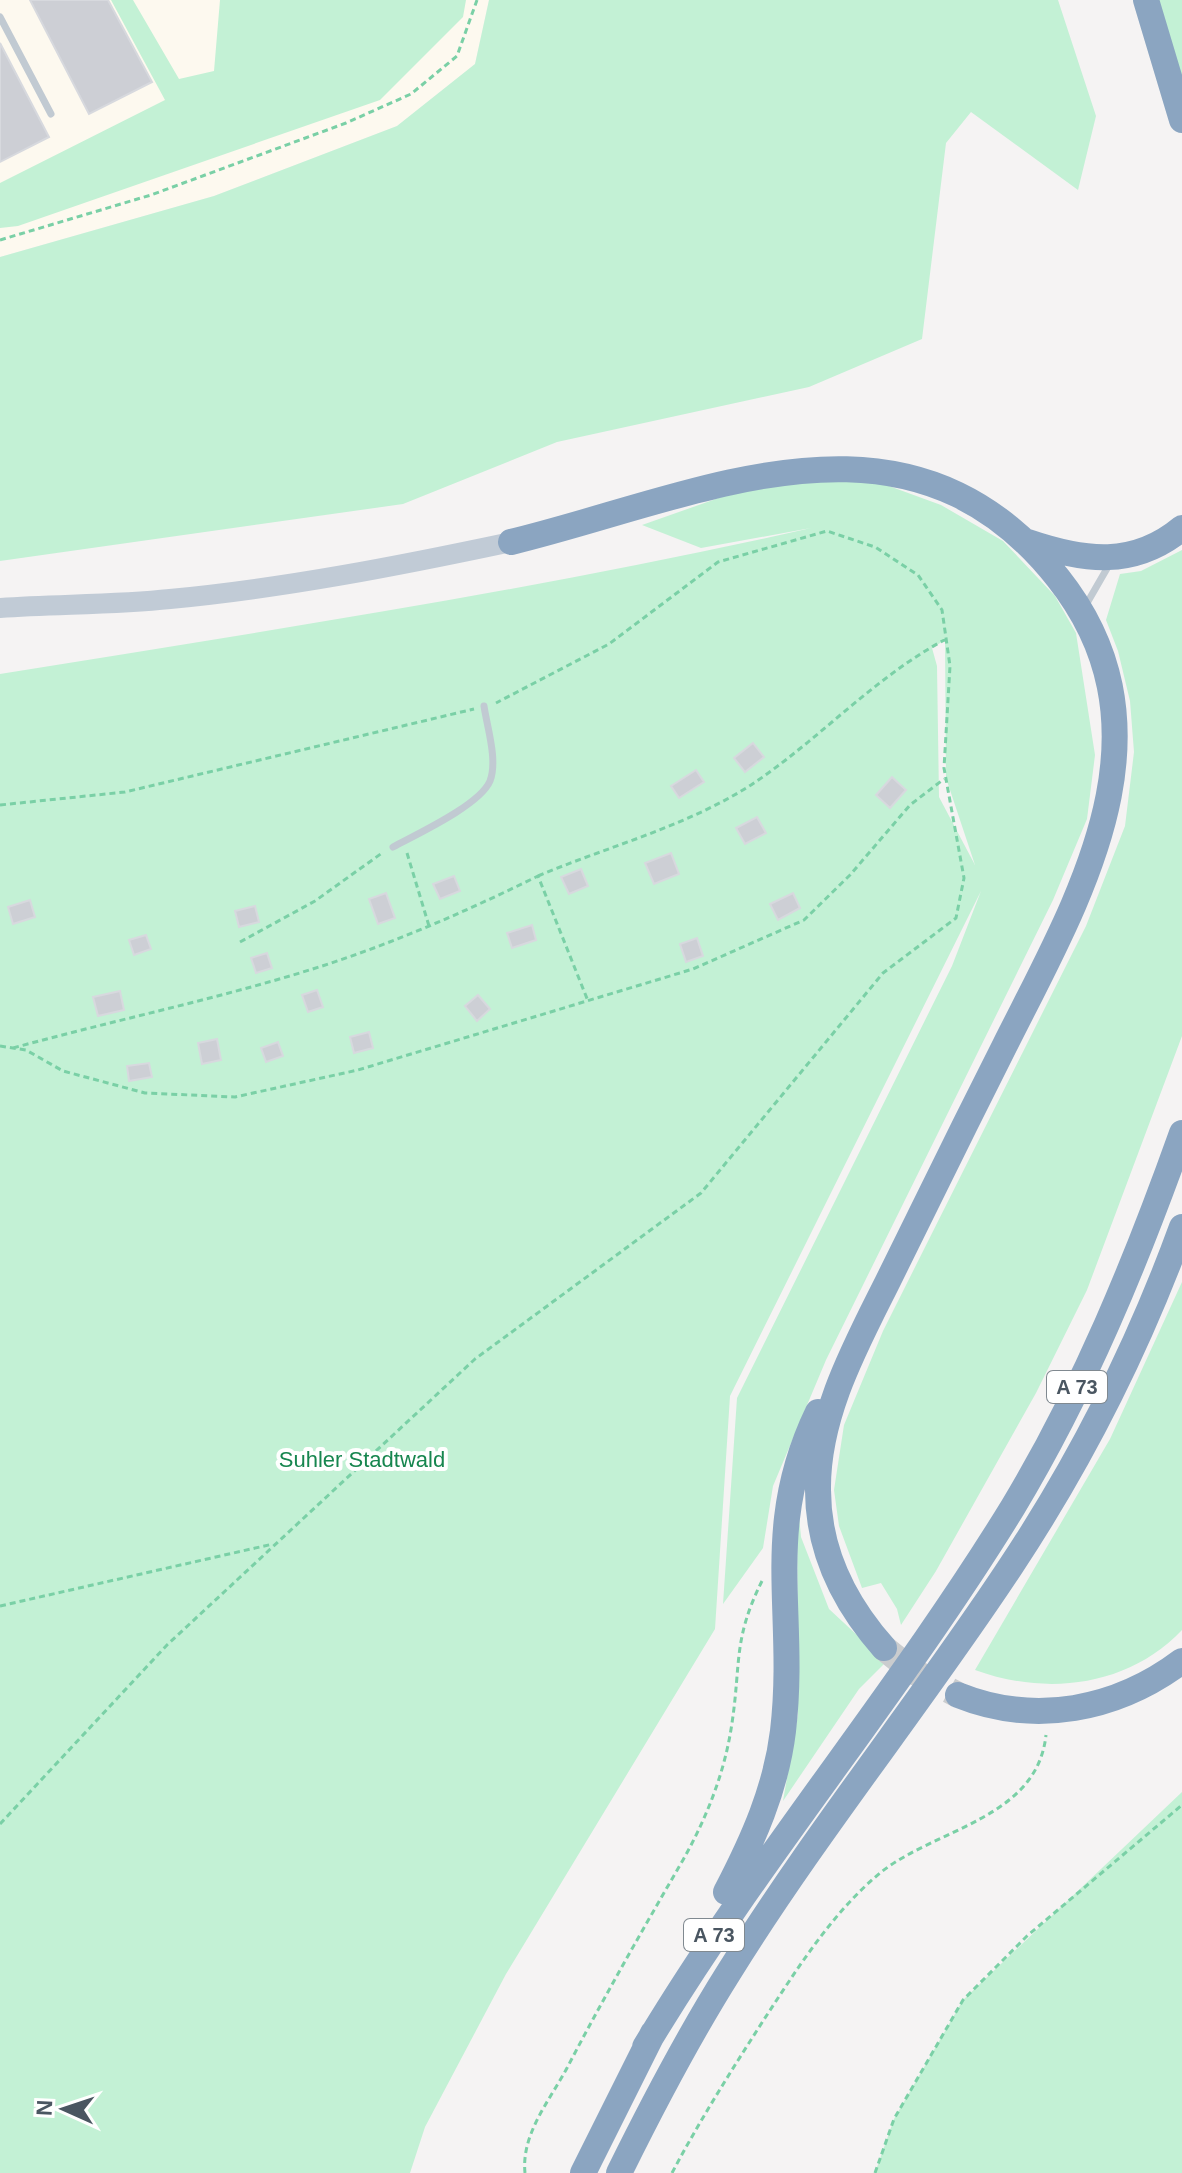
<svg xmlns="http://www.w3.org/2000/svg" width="1182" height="2173" font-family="Helvetica,sans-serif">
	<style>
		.commercial { fill: #fdf9ef }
		.green { fill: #c3f1d5; fill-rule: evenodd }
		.building { fill: #cdcfd5; stroke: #d7d9de; stroke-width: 2 }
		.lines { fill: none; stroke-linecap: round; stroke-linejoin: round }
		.motorway-tunnel { stroke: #caccce; stroke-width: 26; stroke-dasharray: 26 13; stroke-linecap: butt }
		.path { stroke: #7ad0a6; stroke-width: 3; stroke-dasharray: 6 4; stroke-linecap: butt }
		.service { stroke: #c1cad2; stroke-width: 7 }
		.secondary { stroke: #c1cbd6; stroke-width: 20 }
		.motorway { stroke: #8ba5c1; stroke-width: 26 }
		.labels { text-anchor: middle; stroke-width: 8; stroke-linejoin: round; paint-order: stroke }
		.shield { fill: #fff; stroke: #808990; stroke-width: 2 }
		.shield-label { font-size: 20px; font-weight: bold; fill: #4a5661 }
		.park-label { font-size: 22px; fill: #17864f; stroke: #fff }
	</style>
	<rect width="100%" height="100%" fill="#f5f3f3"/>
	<!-- commercial -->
	<path class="commercial" d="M 0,0 L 489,0 L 475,64 L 397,126 L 214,196 L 0,257 Z"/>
	<!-- green -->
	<path class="green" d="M 111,0 L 133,0 L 179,79 L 214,71 L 220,0 L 466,0 L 463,17 L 380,100 L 18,226 L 0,228 L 0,183 L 165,100 Z
		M 489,0 L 1058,0 L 1096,116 L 1078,190 L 971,112 L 946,143 L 922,339 L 809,387 L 557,442 L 403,504 L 0,561 L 0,257 L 214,196 L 397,126 L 475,64 Z
		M 1155,0 L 1182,0 L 1182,85 Z
		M 764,482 L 878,482 L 941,505 L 1003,541 L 1055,596 L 1076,633 L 1095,755 L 1087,819 L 1053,900 L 826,1360 L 773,1486 L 763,1548 L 723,1604 L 737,1398 L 952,966 L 981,891 L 730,1396 L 715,1629 L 506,1974 L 425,2127 L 410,2173 L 0,2173 L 0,674 C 271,630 543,589 811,528 L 701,548 L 642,525 ZM 945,640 L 946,778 L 975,865 L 939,797 L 937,666 L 932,648 Z
		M 1182,550 L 1182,1036 L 1087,1290 L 1036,1393 L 936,1571 L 901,1625 L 897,1609 L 881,1583 L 862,1588 L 839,1526 L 834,1490 L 844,1425 L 883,1331 L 1086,926 L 1125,826 L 1134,752 L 1130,701 L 1118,651 L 1106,620 L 1120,574 L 1141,571 Z
		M 1182,1282 L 1182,1630 C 1128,1687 1046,1696 975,1670 L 1110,1439 Z
		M 797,1494 L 801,1537 L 829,1609 L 886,1662 L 859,1689 L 783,1801 L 798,1715 Z
		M 1182,1792 L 1182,2173 L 875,2173 L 894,2119 L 963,2000 Z"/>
	<!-- building -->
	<path class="building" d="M 30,0 L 108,0 L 152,82 L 89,114 Z
		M 0,43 L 49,137 L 0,162 Z
		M 753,743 L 764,757 L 745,772 L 734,758 Z
		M 696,770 L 704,782 L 679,798 L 671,786 Z
		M 892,777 L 906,790 L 890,808 L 876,795 Z
		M 757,817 L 766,833 L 745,844 L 736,828 Z
		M 671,853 L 679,874 L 654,884 L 645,863 Z
		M 581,869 L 588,886 L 569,894 L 561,877 Z
		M 454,876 L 460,891 L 440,899 L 433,884 Z
		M 386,893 L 395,918 L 378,924 L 369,899 Z
		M 793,893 L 800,908 L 778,920 L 770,904 Z
		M 30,900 L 35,917 L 13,924 L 8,907 Z
		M 255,906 L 259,922 L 239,927 L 235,911 Z
		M 532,925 L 536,940 L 512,948 L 507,933 Z
		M 146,935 L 151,949 L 134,955 L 129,940 Z
		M 697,938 L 703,956 L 686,962 L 680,944 Z
		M 267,953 L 272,968 L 256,973 L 251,958 Z
		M 317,990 L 323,1007 L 308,1012 L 302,995 Z
		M 120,991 L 124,1010 L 98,1016 L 93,997 Z
		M 478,995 L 490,1009 L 477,1021 L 465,1006 Z
		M 369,1032 L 373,1048 L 354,1053 L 350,1037 Z
		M 217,1039 L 221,1060 L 202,1064 L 198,1043 Z
		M 278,1042 L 283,1056 L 266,1062 L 261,1048 Z
		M 149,1063 L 152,1077 L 129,1081 L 127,1066 Z"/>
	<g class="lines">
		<!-- motorway-tunnel -->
		<path class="motorway-tunnel" d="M 884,1648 L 911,1670 L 958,1695"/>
		<!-- path -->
		<path class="path" d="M 0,240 L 151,195 L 346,123 L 411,94 L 457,56 L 477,0
			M 0,805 L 125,792 L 474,709
			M 407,853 L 429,926
			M 538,876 C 609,846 685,827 751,785 C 819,740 873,678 946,639
			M 240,942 L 315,901 L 382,853
			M 0,1046 L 26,1050 L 63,1071 L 145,1093 L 235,1097 L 358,1070 L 693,969 L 804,920 L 850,875 L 910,805 L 944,779
			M 13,1048 C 115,1020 218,999 319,967 C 394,943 467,911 538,876 L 588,1001
			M 0,1606 L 273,1544
			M 0,1824 L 167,1645 L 475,1359 L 701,1193 L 883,973 L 956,918 L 964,878 L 944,768 L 950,666 L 942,610 L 918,575 L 875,547 L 827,531 L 718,562 L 609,644 L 496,703
			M 525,2173 C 521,2134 550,2100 567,2068 C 604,1997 643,1929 683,1860 C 707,1817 725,1772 732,1723 C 741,1663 733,1639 762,1581
			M 672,2173 C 700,2120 731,2071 763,2021 C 797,1969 832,1913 880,1873 C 936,1828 1037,1819 1046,1735
			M 875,2173 L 894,2119 L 963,2000 L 1027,1936 L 1182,1805"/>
		<!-- service -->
		<path class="service" d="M 0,17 L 51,114
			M 1083,610 L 1109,565
			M 393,847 C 417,834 480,805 490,781 C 498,760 487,727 484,706"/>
		<!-- secondary -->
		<path class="secondary" d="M 0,608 C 57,604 114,605 170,599 C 285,588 398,566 511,542"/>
		<!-- motorway -->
		<path class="motorway" d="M 1146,0 L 1182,120
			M 511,542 C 701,496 907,387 1058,578 C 1180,732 1078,899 1005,1045 C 965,1124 926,1204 887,1283 C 855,1347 817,1416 818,1490 C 818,1552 844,1603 884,1648
			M 1028,542 C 1084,561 1134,568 1182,528
			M 958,1695 C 1035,1726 1117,1710 1182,1661
			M 726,1892 C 753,1840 776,1789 783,1731 C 797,1612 761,1530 818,1412
			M 645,2047 C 757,1860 899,1693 1013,1507 C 1084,1389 1136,1262 1182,1133
			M 583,2173 L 653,2033
			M 619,2173 C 653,2104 688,2037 729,1972 C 816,1832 920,1704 1011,1566 C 1080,1462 1139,1345 1182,1227"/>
	</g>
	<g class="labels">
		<!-- shield labels -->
		<g class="shield">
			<rect x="1047" y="1371" width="60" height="32" rx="6"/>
			<rect x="684" y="1919" width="60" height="32" rx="6"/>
		</g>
		<g class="shield-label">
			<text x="1077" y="1394">A 73</text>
			<text x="714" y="1942">A 73</text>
		</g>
		<!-- park labels -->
		<g class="park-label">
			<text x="362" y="1467">Suhler Stadtwald</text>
		</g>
	</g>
	<!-- north arrow -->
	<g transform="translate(64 2109) rotate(273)" stroke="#ffffff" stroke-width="6" paint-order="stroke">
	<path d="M0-6L14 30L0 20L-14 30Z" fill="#4a5661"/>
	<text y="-12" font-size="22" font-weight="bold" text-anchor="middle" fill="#4a5661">N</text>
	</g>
</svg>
